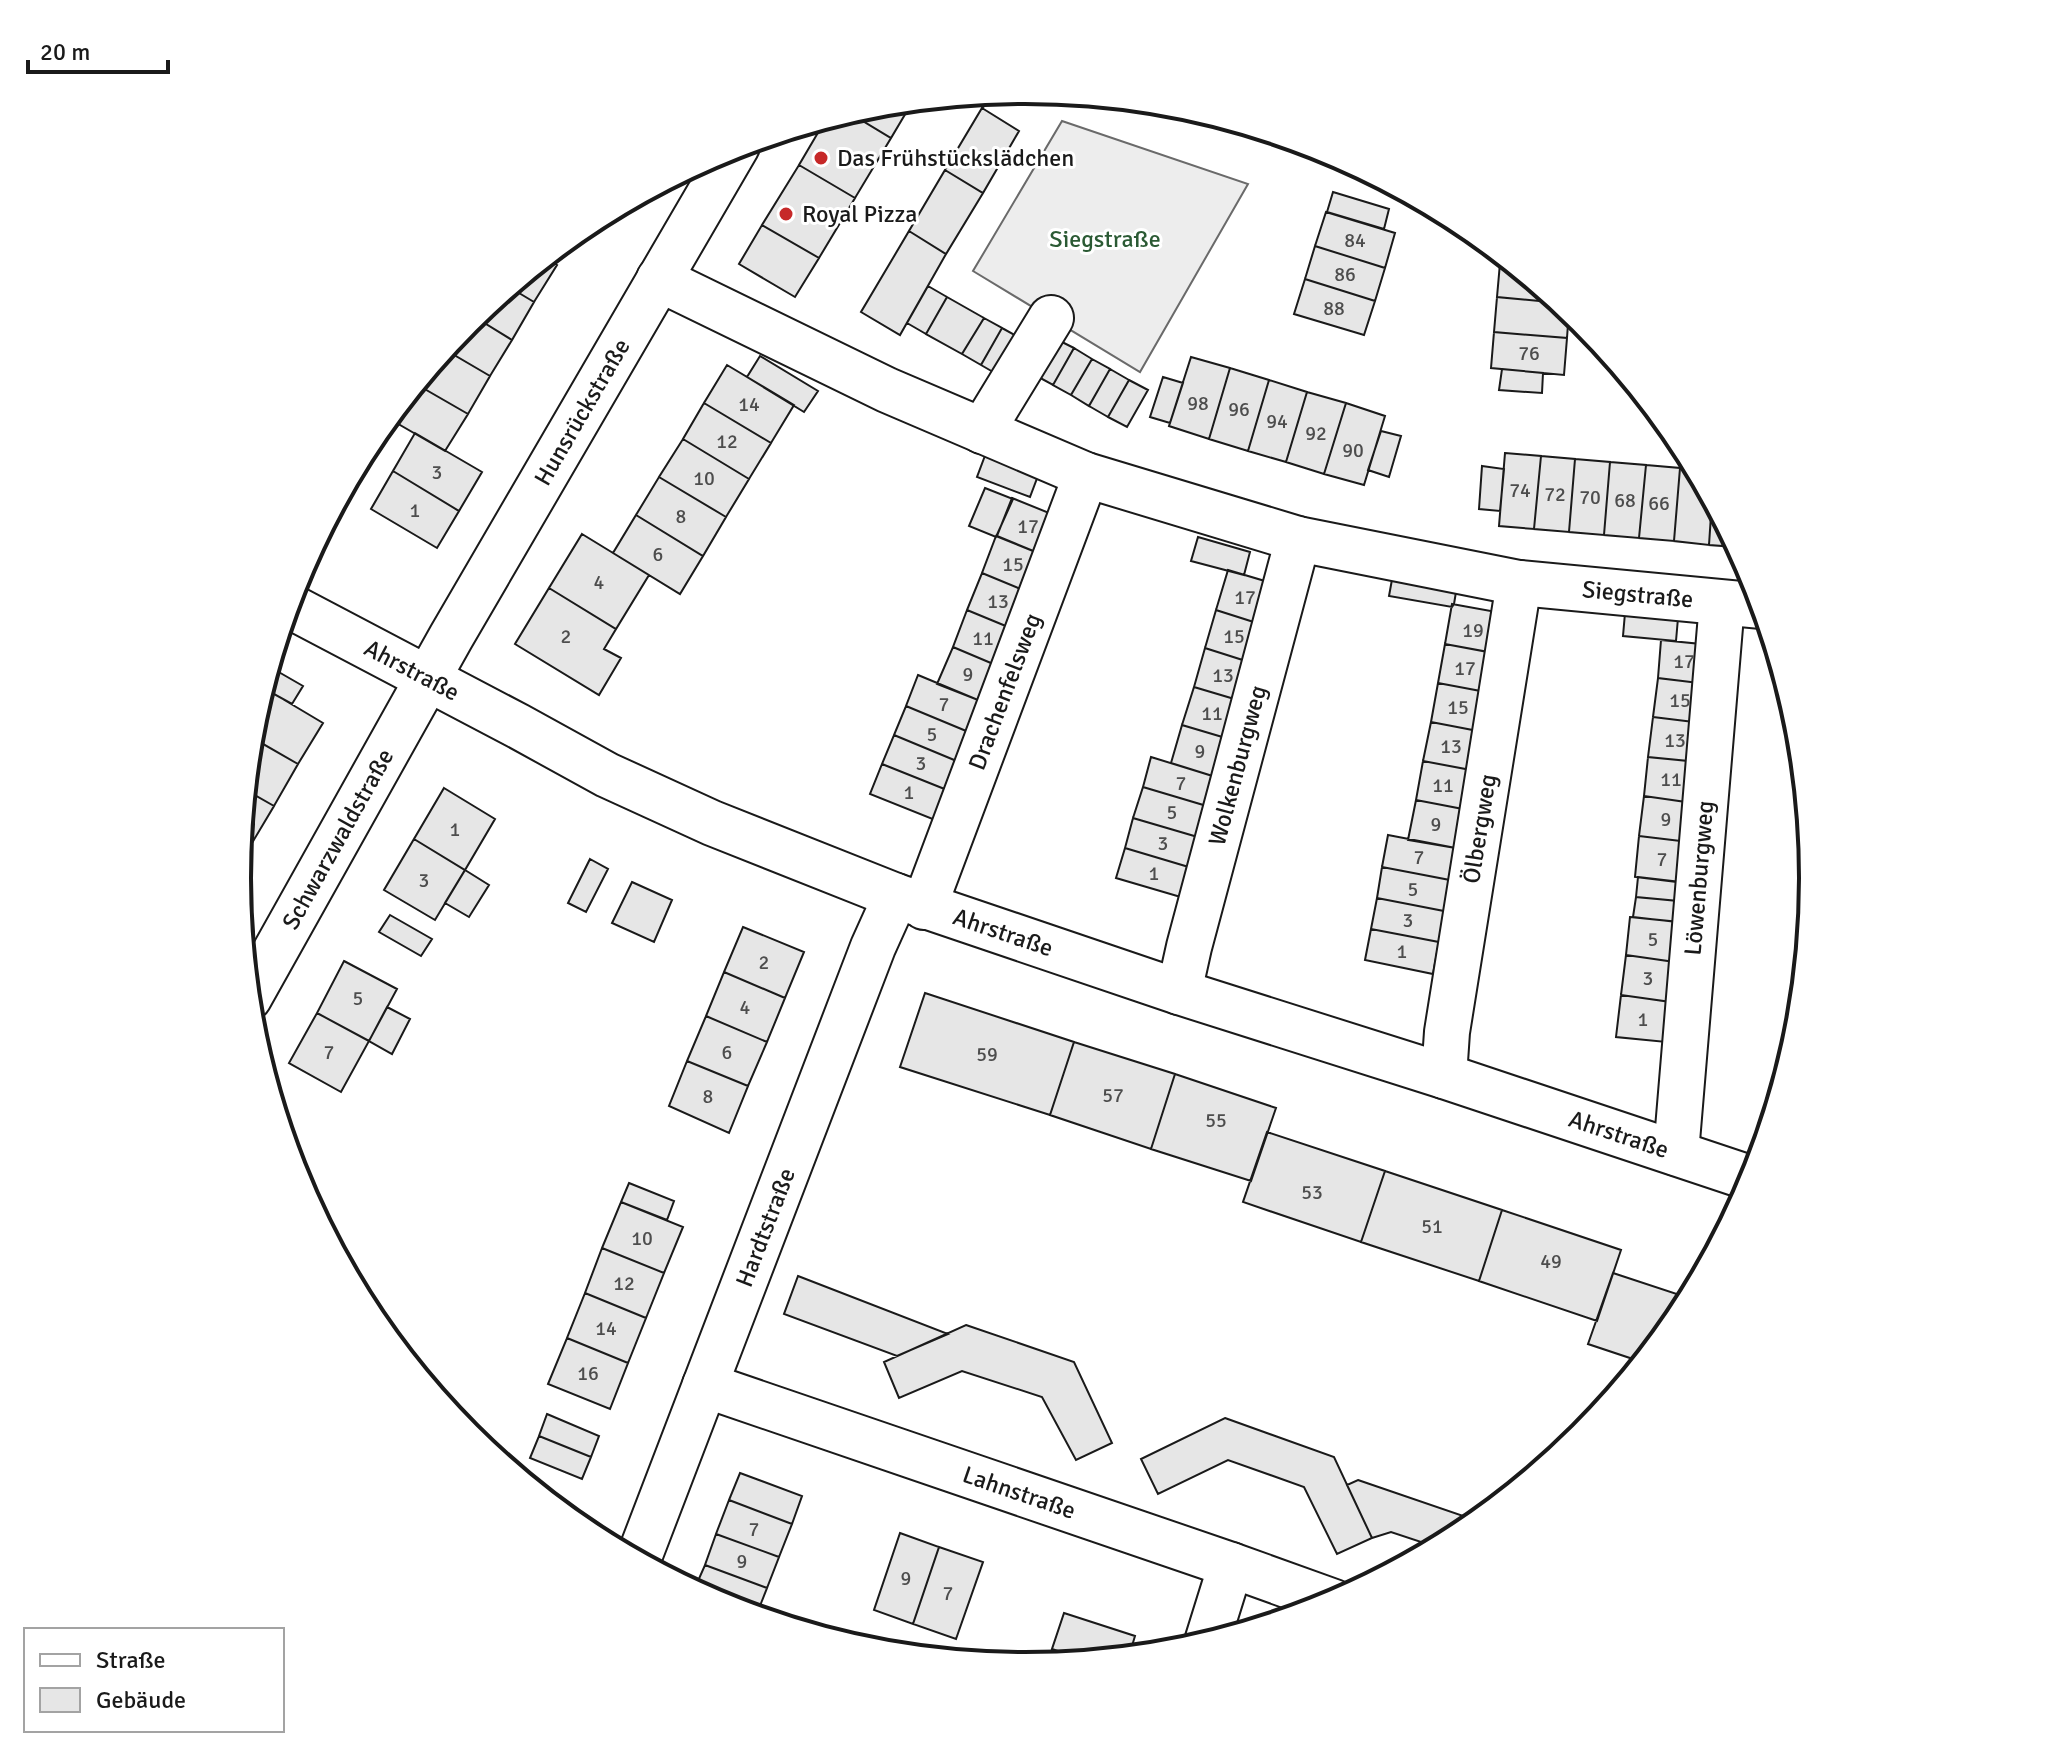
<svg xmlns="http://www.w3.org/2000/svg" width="2050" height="1756" font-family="Signika,sans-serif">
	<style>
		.built { fill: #ededed; stroke: #6a6a6a; stroke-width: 2 }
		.building { fill: #e6e6e6; stroke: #1a1a1a; stroke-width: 2 }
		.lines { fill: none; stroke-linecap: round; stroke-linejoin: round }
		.minor-casing { stroke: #1a1a1a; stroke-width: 48 }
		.minor { stroke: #fff; stroke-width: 44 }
		.wall { stroke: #1a1a1a; stroke-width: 4 }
		.poi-dot { fill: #c62828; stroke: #fff; stroke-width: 3 }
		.labels { text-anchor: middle; stroke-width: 6; stroke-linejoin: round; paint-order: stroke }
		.number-label { font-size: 20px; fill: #4d4d4d }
		.poi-label { font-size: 24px; fill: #1a1a1a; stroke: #fff; text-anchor: start }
		.park-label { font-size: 24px; fill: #2b5a34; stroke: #fff }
		.street-label { font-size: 24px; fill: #1a1a1a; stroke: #fff }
		.rim { fill: none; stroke: #1a1a1a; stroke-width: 4 }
	</style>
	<rect width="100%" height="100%" fill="#fff"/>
	<!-- built -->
	<path class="built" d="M 1062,121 L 1248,184 L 1140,372 L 973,271 Z"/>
	<!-- building -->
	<path class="building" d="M 913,101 L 891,138 L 848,112 L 872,105 Z
		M 982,108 L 1019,131 L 983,193 L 945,170 Z
		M 848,112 L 891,138 L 855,198 L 799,165 L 826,119 Z
		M 799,165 L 855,198 L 819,258 L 762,225 Z
		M 945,170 L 983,193 L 946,254 L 909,231 Z
		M 1333,192 L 1389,209 L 1384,229 L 1327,212 Z
		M 607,212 L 600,224 L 593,220 Z
		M 1326,212 L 1395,233 L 1385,268 L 1315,246 Z
		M 762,225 L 819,258 L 795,297 L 739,264 Z
		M 909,231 L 946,254 L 900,335 L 861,312 Z
		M 1315,246 L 1385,268 L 1375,301 L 1305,279 Z
		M 545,258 L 557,265 L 534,302 L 509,287 Z
		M 1500,263 L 1513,264 L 1560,303 L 1497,297 Z
		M 1305,279 L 1375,301 L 1364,335 L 1294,314 Z
		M 928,286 L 947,297 L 926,334 L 907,323 Z
		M 509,287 L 534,302 L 512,340 L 473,316 Z
		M 947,297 L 984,318 L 962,354 L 926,334 Z
		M 1497,297 L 1560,303 L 1569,310 L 1567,338 L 1494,332 Z
		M 473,316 L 512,340 L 490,376 L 444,349 Z
		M 984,318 L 1002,328 L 981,365 L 962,354 Z
		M 1002,328 L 1022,339 L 1000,376 L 981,365 Z
		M 1494,332 L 1567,338 L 1564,375 L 1491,368 Z
		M 1054,338 L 1074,348 L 1053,385 L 1033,374 Z
		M 1074,348 L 1092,359 L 1071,395 L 1053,385 Z
		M 444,349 L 490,376 L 468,414 L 416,384 Z
		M 760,356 L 818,391 L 804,412 L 747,377 Z
		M 1191,357 L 1230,368 L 1209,439 L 1169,426 Z
		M 1092,359 L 1110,369 L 1089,406 L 1071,395 Z
		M 727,365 L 794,405 L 771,443 L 704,403 Z
		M 1230,368 L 1269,380 L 1248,451 L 1209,439 Z
		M 1110,369 L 1129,380 L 1108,417 L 1089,406 Z
		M 1502,369 L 1543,373 L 1542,393 L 1499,390 Z
		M 1163,377 L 1183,383 L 1170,423 L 1150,417 Z
		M 1129,380 L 1148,390 L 1127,427 L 1108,417 Z
		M 1269,380 L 1307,392 L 1286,462 L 1248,451 Z
		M 416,384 L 468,414 L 445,451 L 388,418 Z
		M 1307,392 L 1346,403 L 1324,474 L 1286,462 Z
		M 704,403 L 771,443 L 749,479 L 683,439 Z
		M 1346,403 L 1385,416 L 1364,485 L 1324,474 Z
		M 1381,431 L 1401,436 L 1389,477 L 1368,470 Z
		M 415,433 L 482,472 L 459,511 L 393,471 Z
		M 683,439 L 749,479 L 726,517 L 659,477 Z
		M 986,453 L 1039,473 L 1030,497 L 977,477 Z
		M 1505,453 L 1541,456 L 1534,529 L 1499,526 Z
		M 1541,456 L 1575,459 L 1569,532 L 1534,529 Z
		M 1575,459 L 1610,462 L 1604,535 L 1569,532 Z
		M 1610,462 L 1646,465 L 1639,538 L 1604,535 Z
		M 1646,465 L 1680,468 L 1674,541 L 1639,538 Z
		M 1482,466 L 1504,469 L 1500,511 L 1479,509 Z
		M 1680,468 L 1696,470 L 1712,500 L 1709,545 L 1674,541 Z
		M 393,471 L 459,511 L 437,548 L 371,509 Z
		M 659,477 L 726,517 L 703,556 L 636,515 Z
		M 985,488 L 1013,499 L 996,537 L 969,526 Z
		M 1012,498 L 1059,517 L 1043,555 L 997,536 Z
		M 1712,501 L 1737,547 L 1709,545 Z
		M 636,515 L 703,556 L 680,594 L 613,553 Z
		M 582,534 L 649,575 L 616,629 L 549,588 Z
		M 996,536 L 1043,555 L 1028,592 L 982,573 Z
		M 1198,537 L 1250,552 L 1244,575 L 1191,561 Z
		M 1228,570 L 1275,584 L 1263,625 L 1216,610 Z
		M 982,573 L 1028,592 L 1013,629 L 967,610 Z
		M 1393,574 L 1457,586 L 1454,604 L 1452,607 L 1389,596 Z
		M 549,588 L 616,629 L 604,649 L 621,658 L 599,695 L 515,644 Z
		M 1452,604 L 1502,613 L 1494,653 L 1445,644 Z
		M 967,610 L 1013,629 L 998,666 L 953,647 Z
		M 1216,610 L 1263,625 L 1252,663 L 1205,648 Z
		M 1625,613 L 1678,618 L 1676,641 L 1623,636 Z
		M 1661,640 L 1711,645 L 1707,684 L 1658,678 Z
		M 1445,644 L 1493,653 L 1486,692 L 1438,683 Z
		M 953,647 L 998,666 L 983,702 L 937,684 Z
		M 1205,648 L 1252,663 L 1241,701 L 1194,687 Z
		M 270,667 L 303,686 L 292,704 L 263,688 Z
		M 918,675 L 983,702 L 971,733 L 906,706 Z
		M 1658,678 L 1707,684 L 1702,723 L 1653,717 Z
		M 1438,683 L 1486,692 L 1478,731 L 1431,722 Z
		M 1194,687 L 1241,701 L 1229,739 L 1182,725 Z
		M 266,689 L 323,723 L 298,764 L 251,737 L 252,724 L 259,701 Z
		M 906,706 L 971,733 L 959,762 L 894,735 Z
		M 1653,717 L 1702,723 L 1698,762 L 1648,757 Z
		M 1431,722 L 1478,731 L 1471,770 L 1423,761 Z
		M 1182,725 L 1229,739 L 1219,778 L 1171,763 Z
		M 894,735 L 959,762 L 947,790 L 882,764 Z
		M 251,737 L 298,764 L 274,806 L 246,790 Z
		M 1151,757 L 1219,778 L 1210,807 L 1143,787 Z
		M 1648,757 L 1698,762 L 1693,803 L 1644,796 Z
		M 1423,761 L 1471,770 L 1463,809 L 1416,800 Z
		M 882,764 L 947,790 L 935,820 L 870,794 Z
		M 1143,787 L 1210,807 L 1201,838 L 1133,818 Z
		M 444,788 L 495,819 L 465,870 L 414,839 Z
		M 246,790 L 274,806 L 249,848 L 240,843 Z
		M 1644,796 L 1693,803 L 1689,842 L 1639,836 Z
		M 1416,800 L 1463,809 L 1456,848 L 1408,840 Z
		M 1133,818 L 1201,838 L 1192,868 L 1125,848 Z
		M 1388,835 L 1456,848 L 1450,880 L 1382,867 Z
		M 1639,836 L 1689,842 L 1684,883 L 1635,877 Z
		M 414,839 L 465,870 L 435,920 L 384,890 Z
		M 240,843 L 249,848 L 238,867 Z
		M 1125,848 L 1192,868 L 1184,898 L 1116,878 Z
		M 590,859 L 608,869 L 586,912 L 568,903 Z
		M 1382,867 L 1450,880 L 1444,911 L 1377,898 Z
		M 465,870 L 489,885 L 469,917 L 445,903 Z
		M 1638,877 L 1680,882 L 1678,901 L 1636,897 Z
		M 632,882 L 672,900 L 654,942 L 612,923 Z
		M 1636,897 L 1678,901 L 1676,922 L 1633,917 Z
		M 1377,898 L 1444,911 L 1439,942 L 1371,929 Z
		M 390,915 L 432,939 L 421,956 L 379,932 Z
		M 1630,917 L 1679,922 L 1675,962 L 1626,955 Z
		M 743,927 L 804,952 L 785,998 L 724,972 Z
		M 1371,929 L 1439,942 L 1433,974 L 1365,960 Z
		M 1626,955 L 1675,962 L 1671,1002 L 1621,995 Z
		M 344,961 L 397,989 L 369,1041 L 317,1013 Z
		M 724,972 L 785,998 L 767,1042 L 706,1016 Z
		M 925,993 L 1074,1042 L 1050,1115 L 900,1067 Z
		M 1621,995 L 1671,1002 L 1666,1042 L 1616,1037 Z
		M 387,1007 L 410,1019 L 392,1054 L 369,1041 Z
		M 317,1013 L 369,1041 L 341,1092 L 289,1063 Z
		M 706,1016 L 767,1042 L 748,1086 L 687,1061 Z
		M 1074,1042 L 1175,1074 L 1151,1149 L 1050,1115 Z
		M 687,1061 L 748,1086 L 729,1133 L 669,1106 Z
		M 1175,1074 L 1276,1108 L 1251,1181 L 1151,1149 Z
		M 1267,1132 L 1385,1171 L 1361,1242 L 1243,1202 Z
		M 290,1155 L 304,1162 L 296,1178 Z
		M 1385,1171 L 1502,1210 L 1479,1281 L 1361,1242 Z
		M 629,1183 L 674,1201 L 667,1220 L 621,1202 Z
		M 621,1202 L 683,1227 L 664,1273 L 602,1248 Z
		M 1502,1210 L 1621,1250 L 1597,1321 L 1479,1281 Z
		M 602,1248 L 664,1273 L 646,1318 L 585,1293 Z
		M 1613,1273 L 1689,1298 L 1680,1316 L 1642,1362 L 1588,1344 Z
		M 798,1276 L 948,1334 L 897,1356 L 784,1314 Z
		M 585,1293 L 646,1318 L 628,1363 L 567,1338 Z
		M 966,1325 L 1074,1362 L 1112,1443 L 1076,1460 L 1042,1397 L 962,1371 L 899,1398 L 884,1362 Z
		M 567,1338 L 628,1363 L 610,1409 L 548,1384 Z
		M 547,1414 L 599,1436 L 591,1457 L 539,1436 Z
		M 1225,1418 L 1334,1457 L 1372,1538 L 1337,1554 L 1304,1487 L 1228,1460 L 1158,1494 L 1141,1459 Z
		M 539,1436 L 591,1457 L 582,1479 L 530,1458 Z
		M 740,1473 L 802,1496 L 792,1524 L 729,1500 Z
		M 1358,1480 L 1478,1521 L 1462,1533 L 1436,1547 L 1391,1532 L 1372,1538 L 1347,1485 Z
		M 540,1495 L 571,1506 L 567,1517 Z
		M 729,1500 L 792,1524 L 779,1557 L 716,1534 Z
		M 900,1533 L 939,1547 L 913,1624 L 874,1610 Z
		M 716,1534 L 779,1557 L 767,1588 L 705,1565 Z
		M 939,1547 L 983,1562 L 956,1639 L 913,1624 Z
		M 705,1565 L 767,1588 L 756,1616 L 723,1606 L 694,1590 Z
		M 1064,1613 L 1135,1636 L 1129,1656 L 1084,1660 L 1052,1649 Z
		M 1052,1649 L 1084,1660 L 1047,1664 Z"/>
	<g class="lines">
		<defs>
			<g id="minor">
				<path id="s1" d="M 659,279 L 887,390 L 1086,475 L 1298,539 L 1519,583 L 1762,606"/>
				<path d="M 982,431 L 1051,318"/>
				<path id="s2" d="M 288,605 L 518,726 L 607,775 L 712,823 L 896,896 L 1179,992 L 1444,1076 L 1753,1179"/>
				<path id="s3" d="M 924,907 L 1086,475"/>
				<path id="s4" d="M 1179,992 L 1189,947 L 1298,539"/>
				<path id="s5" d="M 249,998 L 451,637 L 737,146"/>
				<path id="s6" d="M 1444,1076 L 1447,1032 L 1519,583"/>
				<path id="s7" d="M 1676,1153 L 1722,603"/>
				<path id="s8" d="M 705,1385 L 1231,1565 L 1334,1602"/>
				<path id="s9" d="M 638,1560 L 873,947 L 896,896"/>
				<path d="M 1207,1642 L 1231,1565"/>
			</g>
		</defs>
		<!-- minor casing -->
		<use href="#minor" class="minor-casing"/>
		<!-- minor -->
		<use href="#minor" class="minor"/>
		<!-- wall -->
		<path class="wall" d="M 967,96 L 983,106"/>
	</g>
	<!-- markers -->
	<g class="poi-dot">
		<circle cx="821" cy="158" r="8"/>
		<circle cx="786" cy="214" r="8"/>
	</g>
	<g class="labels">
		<!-- number labels -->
		<g class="number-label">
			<text x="1355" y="247">84</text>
			<text x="1345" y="281">86</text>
			<text x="1334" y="315">88</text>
			<text x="1529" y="360">76</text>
			<text x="1198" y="410">98</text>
			<text x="749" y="411">14</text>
			<text x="1239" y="416">96</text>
			<text x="1277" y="428">94</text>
			<text x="1316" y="440">92</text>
			<text x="727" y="448">12</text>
			<text x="1353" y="457">90</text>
			<text x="437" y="479">3</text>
			<text x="704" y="485">10</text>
			<text x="1520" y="497">74</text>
			<text x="1555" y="501">72</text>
			<text x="1590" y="504">70</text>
			<text x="1625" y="507">68</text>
			<text x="1659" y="510">66</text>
			<text x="415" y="517">1</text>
			<text x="681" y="523">8</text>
			<text x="1028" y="533">17</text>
			<text x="658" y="561">6</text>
			<text x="1013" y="571">15</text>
			<text x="599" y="589">4</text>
			<text x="1245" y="604">17</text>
			<text x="998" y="608">13</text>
			<text x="1473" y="637">19</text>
			<text x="566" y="643">2</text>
			<text x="1234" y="643">15</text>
			<text x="983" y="645">11</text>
			<text x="1684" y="668">17</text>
			<text x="1465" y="675">17</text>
			<text x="968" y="681">9</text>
			<text x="1223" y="682">13</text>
			<text x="1680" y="707">15</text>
			<text x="944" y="711">7</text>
			<text x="1458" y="714">15</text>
			<text x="1212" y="720">11</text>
			<text x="932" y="741">5</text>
			<text x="1675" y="747">13</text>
			<text x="1451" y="753">13</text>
			<text x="1200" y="758">9</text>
			<text x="921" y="770">3</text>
			<text x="1671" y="786">11</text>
			<text x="1181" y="790">7</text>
			<text x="1443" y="792">11</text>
			<text x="909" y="799">1</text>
			<text x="1172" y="819">5</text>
			<text x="1666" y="826">9</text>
			<text x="1436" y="831">9</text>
			<text x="455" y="836">1</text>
			<text x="1163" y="850">3</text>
			<text x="1419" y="864">7</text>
			<text x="1662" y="866">7</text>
			<text x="1154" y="880">1</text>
			<text x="424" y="887">3</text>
			<text x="1413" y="896">5</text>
			<text x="1408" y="927">3</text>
			<text x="1653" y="946">5</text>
			<text x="1402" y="958">1</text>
			<text x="764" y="969">2</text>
			<text x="1648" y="985">3</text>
			<text x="358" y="1005">5</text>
			<text x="745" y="1014">4</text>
			<text x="1643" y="1026">1</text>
			<text x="329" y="1059">7</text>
			<text x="727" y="1059">6</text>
			<text x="987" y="1061">59</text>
			<text x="1113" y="1102">57</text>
			<text x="708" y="1103">8</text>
			<text x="1216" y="1127">55</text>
			<text x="1312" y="1199">53</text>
			<text x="1432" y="1233">51</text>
			<text x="642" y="1245">10</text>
			<text x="1551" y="1268">49</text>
			<text x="624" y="1290">12</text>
			<text x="606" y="1335">14</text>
			<text x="588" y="1380">16</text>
			<text x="754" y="1536">7</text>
			<text x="742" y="1568">9</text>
			<text x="906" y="1585">9</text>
			<text x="948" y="1600">7</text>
		</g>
		<!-- poi labels -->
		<g class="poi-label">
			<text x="837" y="166">Das Frühstückslädchen</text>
			<text x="802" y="222">Royal Pizza</text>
		</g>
		<!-- park labels -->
		<g class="park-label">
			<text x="1105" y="247">Siegstraße</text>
		</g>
		<!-- street labels -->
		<g class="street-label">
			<text dy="8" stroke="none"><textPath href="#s5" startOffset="674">Hunsrückstraße</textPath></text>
			<text dy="8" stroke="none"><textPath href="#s1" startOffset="1036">Siegstraße</textPath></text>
			<text dy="8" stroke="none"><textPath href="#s2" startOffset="140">Ahrstraße</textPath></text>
			<text dy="8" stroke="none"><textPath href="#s3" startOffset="230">Drachenfelsweg</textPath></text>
			<text dy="8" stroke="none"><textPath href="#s4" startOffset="234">Wolkenburgweg</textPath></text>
			<text dy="8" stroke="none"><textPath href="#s6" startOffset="250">Ölbergweg</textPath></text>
			<text dy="8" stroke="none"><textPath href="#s5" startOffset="182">Schwarzwaldstraße</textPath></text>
			<text dy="8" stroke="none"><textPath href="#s7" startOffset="276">Löwenburgweg</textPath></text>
			<text dy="8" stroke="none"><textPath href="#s2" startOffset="788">Ahrstraße</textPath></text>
			<text dy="8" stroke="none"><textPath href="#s2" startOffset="1436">Ahrstraße</textPath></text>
			<text dy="8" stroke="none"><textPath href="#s9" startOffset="356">Hardtstraße</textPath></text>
			<text dy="8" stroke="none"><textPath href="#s8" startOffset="332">Lahnstraße</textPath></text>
		</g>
	</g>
	<!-- crop -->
	<path d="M0 0H2050V1756H0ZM251 878a774 774 0 1 1 1548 0a774 774 0 1 1-1548 0Z" fill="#fff" fill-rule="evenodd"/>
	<path class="rim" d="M251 878a774 774 0 1 1 1548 0a774 774 0 1 1-1548 0Z"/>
	<!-- legend -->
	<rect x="24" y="1628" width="260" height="104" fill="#ffffff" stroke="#a3a3a3" stroke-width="2"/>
	<rect x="40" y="1654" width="40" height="12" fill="#ffffff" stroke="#a3a3a3" stroke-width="2"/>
	<text x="96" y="1668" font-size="24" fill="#1a1a1a">Straße</text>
	<rect x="40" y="1688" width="40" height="24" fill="#e6e6e6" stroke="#a3a3a3" stroke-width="2"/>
	<text x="96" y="1708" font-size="24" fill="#1a1a1a">Gebäude</text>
	<!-- scale -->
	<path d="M28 60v12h140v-12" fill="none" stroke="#1a1a1a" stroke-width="4"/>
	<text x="40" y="60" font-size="24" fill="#1a1a1a" stroke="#ffffff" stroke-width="6" paint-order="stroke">20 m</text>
</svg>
